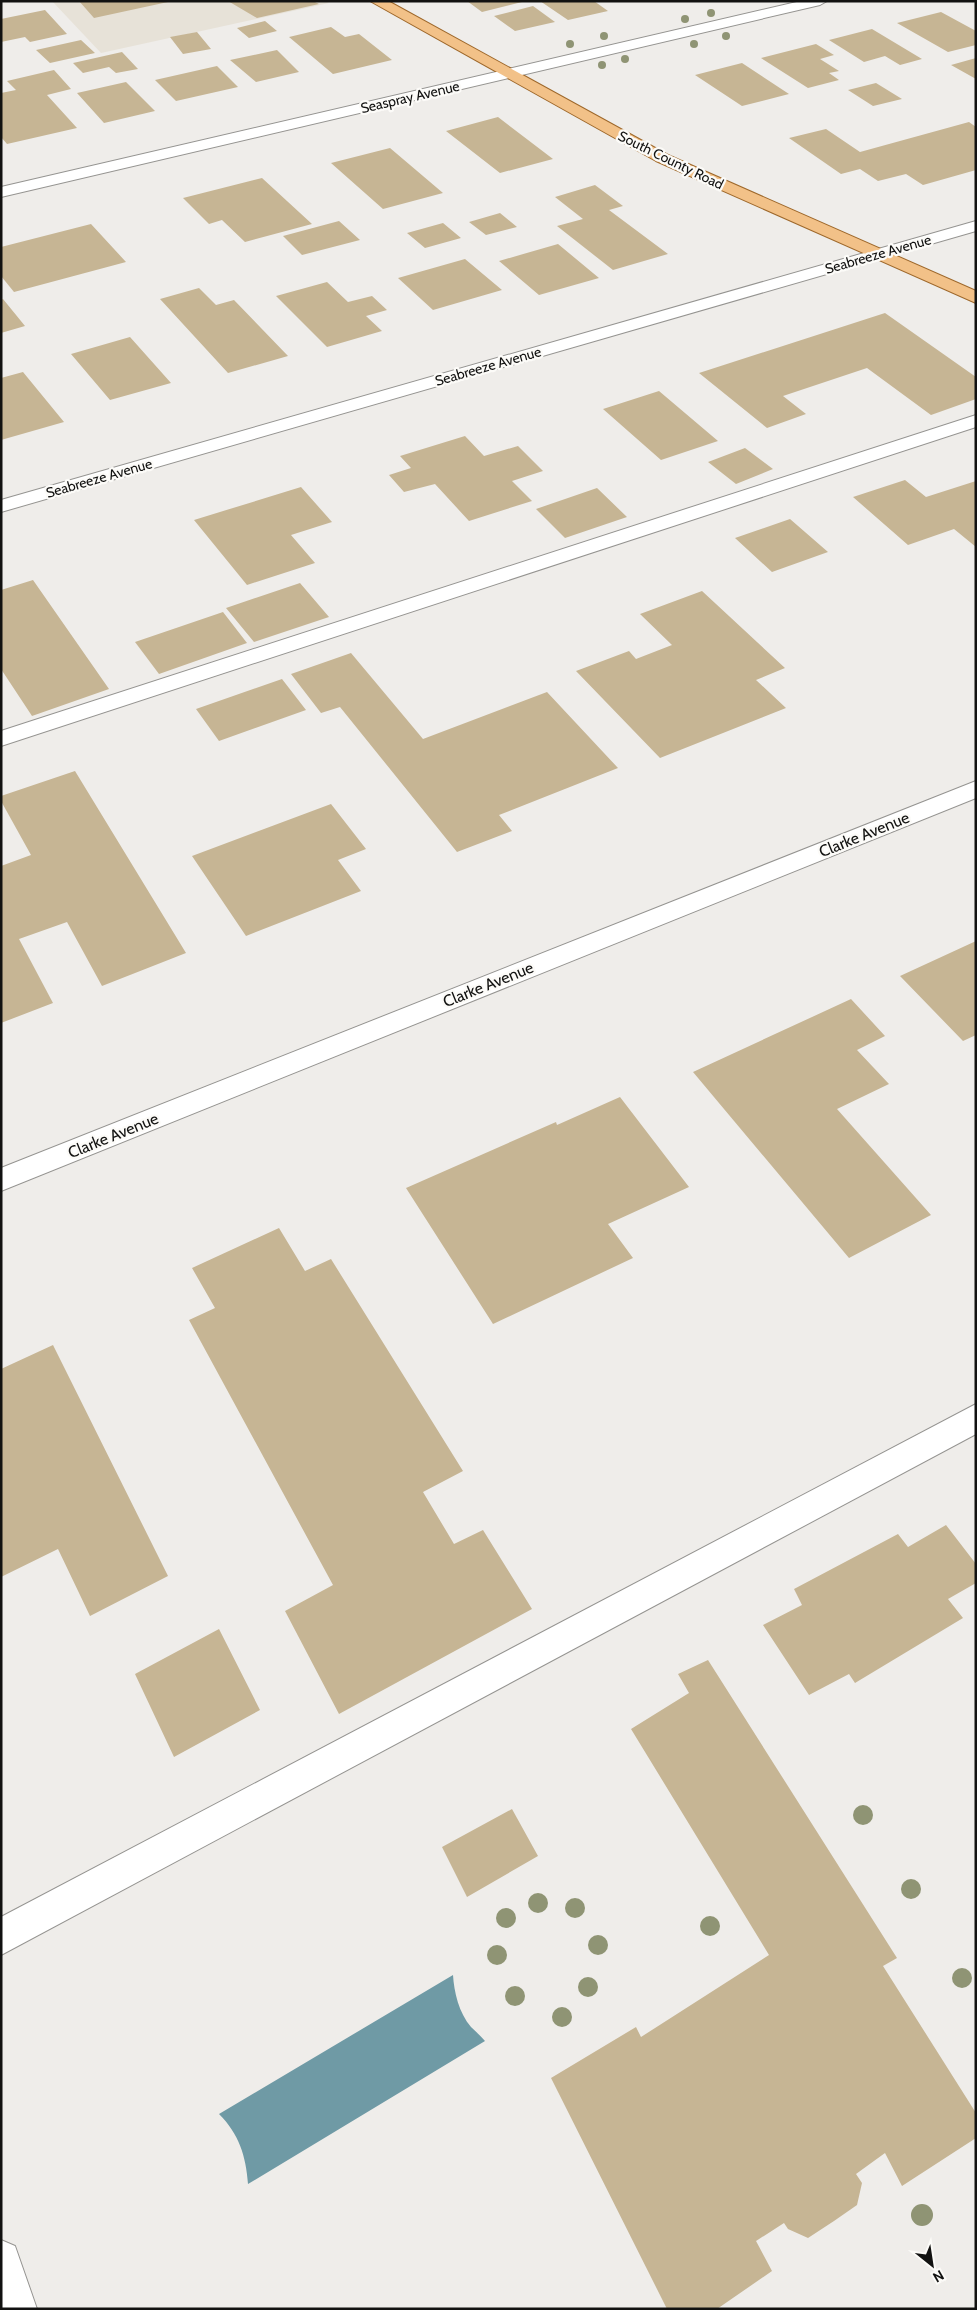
<svg xmlns="http://www.w3.org/2000/svg" width="977" height="2310" font-family="Cabin,sans-serif">
	<style>
		.built { fill: #e7e2d8 }
		.water { fill: #6f9aa5 }
		.building { fill: #c6b594 }
		.lines { fill: none; stroke-linecap: round; stroke-linejoin: round }
		.lane-casing { stroke: #959491; stroke-width: 2 }
		.street-casing { stroke: #959491; stroke-width: 2 }
		.primary-casing { stroke: #9e682b; stroke-width: 2 }
		.lane { fill: #fff; fill-rule: evenodd }
		.street { fill: #fff; fill-rule: evenodd }
		.primary { fill: #f2c188; fill-rule: evenodd }
		.tree { fill: #8f9474 }
		.labels { text-anchor: middle; stroke-width: 4.5; stroke-linejoin: round; paint-order: stroke }
		.far-street-label { font-size: 14px; fill: #121211; stroke: #fcfbf8 }
		.street-label { font-size: 16px; fill: #121211; stroke: #fcfbf8 }
	</style>
	<rect width="100%" height="100%" fill="#efedea"/>
	<!-- built -->
	<path class="built" d="M 52,1 L 325,1 L 329,3 L 101,53 Z"/>
	<!-- water -->
	<path class="water" d="M 453,1975 C 454,1992 459,2013 471,2027 C 476,2032 481,2036 485,2041 L 248,2184 C 246,2156 239,2134 219,2114 Z"/>
	<!-- building -->
	<path class="building" d="M 79,1 L 168,1 L 168,2 L 94,18 Z
		M 228,1 L 313,1 L 319,4 L 257,18 Z
		M 467,1 L 522,1 L 522,2 L 482,12 Z
		M 540,1 L 594,1 L 608,11 L 568,20 Z
		M 533,6 L 555,22 L 515,31 L 494,16 Z
		M 45,10 L 67,34 L 30,42 L 25,37 L 1,42 L 1,19 Z
		M 941,12 L 976,31 L 976,45 L 948,52 L 897,23 Z
		M 265,21 L 277,31 L 249,38 L 237,28 Z
		M 331,27 L 345,37 L 359,34 L 392,60 L 333,74 L 289,37 Z
		M 872,29 L 922,59 L 900,65 L 885,56 L 864,62 L 829,40 Z
		M 197,32 L 211,49 L 183,54 L 170,37 Z
		M 81,40 L 95,53 L 50,63 L 36,50 Z
		M 816,44 L 834,55 L 820,59 L 839,71 L 829,73 L 839,80 L 808,88 L 761,58 Z
		M 277,50 L 299,72 L 256,82 L 230,60 Z
		M 122,52 L 138,69 L 116,73 L 109,67 L 83,73 L 73,63 Z
		M 976,58 L 976,79 L 951,65 Z
		M 742,63 L 789,94 L 742,106 L 695,75 Z
		M 217,66 L 238,87 L 176,101 L 155,80 Z
		M 54,70 L 71,89 L 47,95 L 77,128 L 7,144 L 1,137 L 1,93 L 16,90 L 7,81 Z
		M 126,82 L 155,111 L 104,123 L 77,93 Z
		M 876,83 L 902,99 L 873,106 L 848,90 Z
		M 498,117 L 553,159 L 500,173 L 446,131 Z
		M 969,122 L 976,127 L 976,170 L 923,185 L 906,174 L 878,181 L 860,169 L 841,174 L 789,138 L 826,129 L 860,152 Z
		M 390,148 L 443,193 L 383,209 L 331,163 Z
		M 262,178 L 312,224 L 245,242 L 222,220 L 209,224 L 183,198 Z
		M 595,185 L 623,206 L 609,210 L 668,254 L 613,270 L 557,226 L 583,219 L 555,197 Z
		M 500,213 L 517,227 L 486,235 L 469,222 Z
		M 339,221 L 360,240 L 302,255 L 283,236 Z
		M 443,223 L 461,238 L 425,248 L 407,233 Z
		M 91,224 L 126,262 L 14,292 L 1,276 L 1,247 Z
		M 558,244 L 599,278 L 539,295 L 499,261 Z
		M 465,259 L 502,290 L 433,310 L 398,278 Z
		M 327,282 L 348,302 L 372,296 L 387,310 L 366,316 L 382,331 L 327,347 L 276,296 Z
		M 199,288 L 216,305 L 234,300 L 288,356 L 228,373 L 160,299 Z
		M 3,299 L 25,326 L 1,333 L 1,300 Z
		M 885,313 L 976,377 L 976,399 L 931,415 L 867,368 L 783,396 L 806,414 L 767,428 L 699,373 Z
		M 130,337 L 171,383 L 110,400 L 71,354 Z
		M 23,372 L 64,422 L 1,440 L 1,378 Z
		M 659,391 L 718,441 L 661,460 L 603,409 Z
		M 465,436 L 484,456 L 518,446 L 543,471 L 512,481 L 532,501 L 469,521 L 435,484 L 404,492 L 389,475 L 411,468 L 400,456 Z
		M 745,448 L 773,469 L 736,484 L 708,462 Z
		M 905,480 L 926,497 L 976,481 L 976,547 L 954,529 L 908,545 L 853,497 Z
		M 301,487 L 332,522 L 291,535 L 315,563 L 247,585 L 194,520 Z
		M 597,488 L 627,517 L 565,538 L 536,509 Z
		M 790,519 L 828,552 L 772,572 L 735,538 Z
		M 33,580 L 109,689 L 32,716 L 1,669 L 1,590 Z
		M 300,583 L 329,617 L 254,642 L 226,608 Z
		M 702,591 L 785,668 L 756,680 L 786,708 L 660,758 L 576,671 L 629,651 L 636,659 L 672,645 L 640,614 Z
		M 223,612 L 247,643 L 159,674 L 135,642 Z
		M 351,653 L 423,739 L 547,692 L 618,768 L 499,815 L 512,831 L 457,852 L 340,707 L 321,713 L 291,674 Z
		M 282,679 L 306,710 L 219,741 L 196,709 Z
		M 75,771 L 186,953 L 102,986 L 67,922 L 19,939 L 53,1003 L 1,1023 L 1,866 L 31,855 L 1,801 L 1,796 Z
		M 331,804 L 366,849 L 338,860 L 361,891 L 246,936 L 192,856 Z
		M 976,941 L 976,1035 L 963,1041 L 900,976 Z
		M 851,999 L 885,1036 L 857,1050 L 889,1084 L 837,1109 L 931,1215 L 849,1258 L 693,1072 Z
		M 620,1097 L 689,1187 L 608,1224 L 633,1258 L 493,1324 L 406,1188 L 556,1122 L 557,1125 Z
		M 279,1228 L 305,1271 L 331,1259 L 463,1471 L 423,1492 L 454,1544 L 483,1530 L 532,1609 L 339,1714 L 285,1611 L 333,1585 L 189,1320 L 215,1308 L 192,1268 Z
		M 53,1345 L 168,1576 L 90,1616 L 58,1549 L 1,1577 L 1,1369 Z
		M 946,1525 L 976,1564 L 976,1583 L 948,1599 L 963,1618 L 855,1683 L 849,1674 L 809,1695 L 763,1625 L 802,1605 L 794,1589 L 898,1534 L 908,1547 Z
		M 219,1629 L 260,1710 L 174,1757 L 135,1674 Z
		M 708,1660 L 897,1958 L 883,1966 L 976,2113 L 976,2138 L 902,2186 L 885,2153 L 856,2174 L 862,2183 L 857,2205 L 834,2221 L 808,2238 L 788,2229 L 784,2223 L 756,2241 L 772,2271 L 717,2309 L 667,2309 L 551,2078 L 636,2027 L 641,2037 L 769,1955 L 631,1729 L 689,1693 L 678,1674 Z
		M 512,1809 L 538,1856 L 467,1897 L 442,1847 Z"/>
	<g class="lines">
		<defs>
			<path id="lane" d="M 976,415 L 976,427 L 1,746 L 1,731 Z
				M 976,1404 L 976,1434 L 1,1955 L 1,1917 Z"/>
			<path id="street" d="M 801,1 L 827,1 L 820,5 L 1,197 L 1,187 Z
				M 976,221 L 976,231 L 1,512 L 1,500 Z
				M 976,781 L 976,798 L 1,1191 L 1,1168 Z
				M 1,2240 L 15,2246 L 37,2309 L 1,2309 Z"/>
			<path id="primary" d="M 370,1 L 388,1 L 668,155 L 976,291 L 976,303 L 656,161 Z"/>
		</defs>
		<!-- lane casing -->
		<use href="#lane" class="lane-casing"/>
		<!-- street casing -->
		<use href="#street" class="street-casing"/>
		<!-- primary casing -->
		<use href="#primary" class="primary-casing"/>
		<!-- lane -->
		<use href="#lane" class="lane"/>
		<!-- street -->
		<use href="#street" class="street"/>
		<!-- primary -->
		<use href="#primary" class="primary"/>
	</g>
	<!-- trees -->
	<g class="tree">
		<circle cx="711" cy="13" r="4"/>
		<circle cx="685" cy="19" r="4"/>
		<circle cx="604" cy="36" r="4"/>
		<circle cx="726" cy="36" r="4"/>
		<circle cx="570" cy="44" r="4"/>
		<circle cx="694" cy="44" r="4"/>
		<circle cx="625" cy="59" r="4"/>
		<circle cx="602" cy="65" r="4"/>
		<circle cx="863" cy="1815" r="10"/>
		<circle cx="911" cy="1889" r="10"/>
		<circle cx="538" cy="1903" r="10"/>
		<circle cx="575" cy="1908" r="10"/>
		<circle cx="506" cy="1918" r="10"/>
		<circle cx="710" cy="1926" r="10"/>
		<circle cx="598" cy="1945" r="10"/>
		<circle cx="497" cy="1955" r="10"/>
		<circle cx="962" cy="1978" r="10"/>
		<circle cx="588" cy="1987" r="10"/>
		<circle cx="515" cy="1996" r="10"/>
		<circle cx="562" cy="2017" r="10"/>
		<circle cx="922" cy="2215" r="11"/>
	</g>
	<g class="labels">
		<!-- far-street labels -->
		<g class="far-street-label">
			<text transform="translate(410 97) rotate(-13)" y="5">Seaspray Avenue</text>
			<text transform="translate(671 160) rotate(26)" y="5">South County Road</text>
			<text transform="translate(878 254) rotate(-16)" y="5">Seabreeze Avenue</text>
			<text transform="translate(488 366) rotate(-16)" y="5">Seabreeze Avenue</text>
			<text transform="translate(99 478) rotate(-16)" y="5">Seabreeze Avenue</text>
		</g>
		<!-- street labels -->
		<g class="street-label">
			<text transform="translate(864 834) rotate(-22)" y="6">Clarke Avenue</text>
			<text transform="translate(488 984) rotate(-22)" y="6">Clarke Avenue</text>
			<text transform="translate(113 1135) rotate(-22)" y="6">Clarke Avenue</text>
		</g>
	</g>
	<!-- border -->
	<rect width="977" height="2310" fill="none" stroke="#121211" stroke-width="5"/>
	<!-- north arrow -->
	<g transform="translate(932 2265) rotate(150)" stroke="#fcfbf8" stroke-width="4" paint-order="stroke">
	<path d="M0-4L9 19L0 12L-9 19Z" fill="#121211"/>
	<text y="-8" font-size="14" font-weight="bold" text-anchor="middle" fill="#121211">N</text>
	</g>
</svg>
